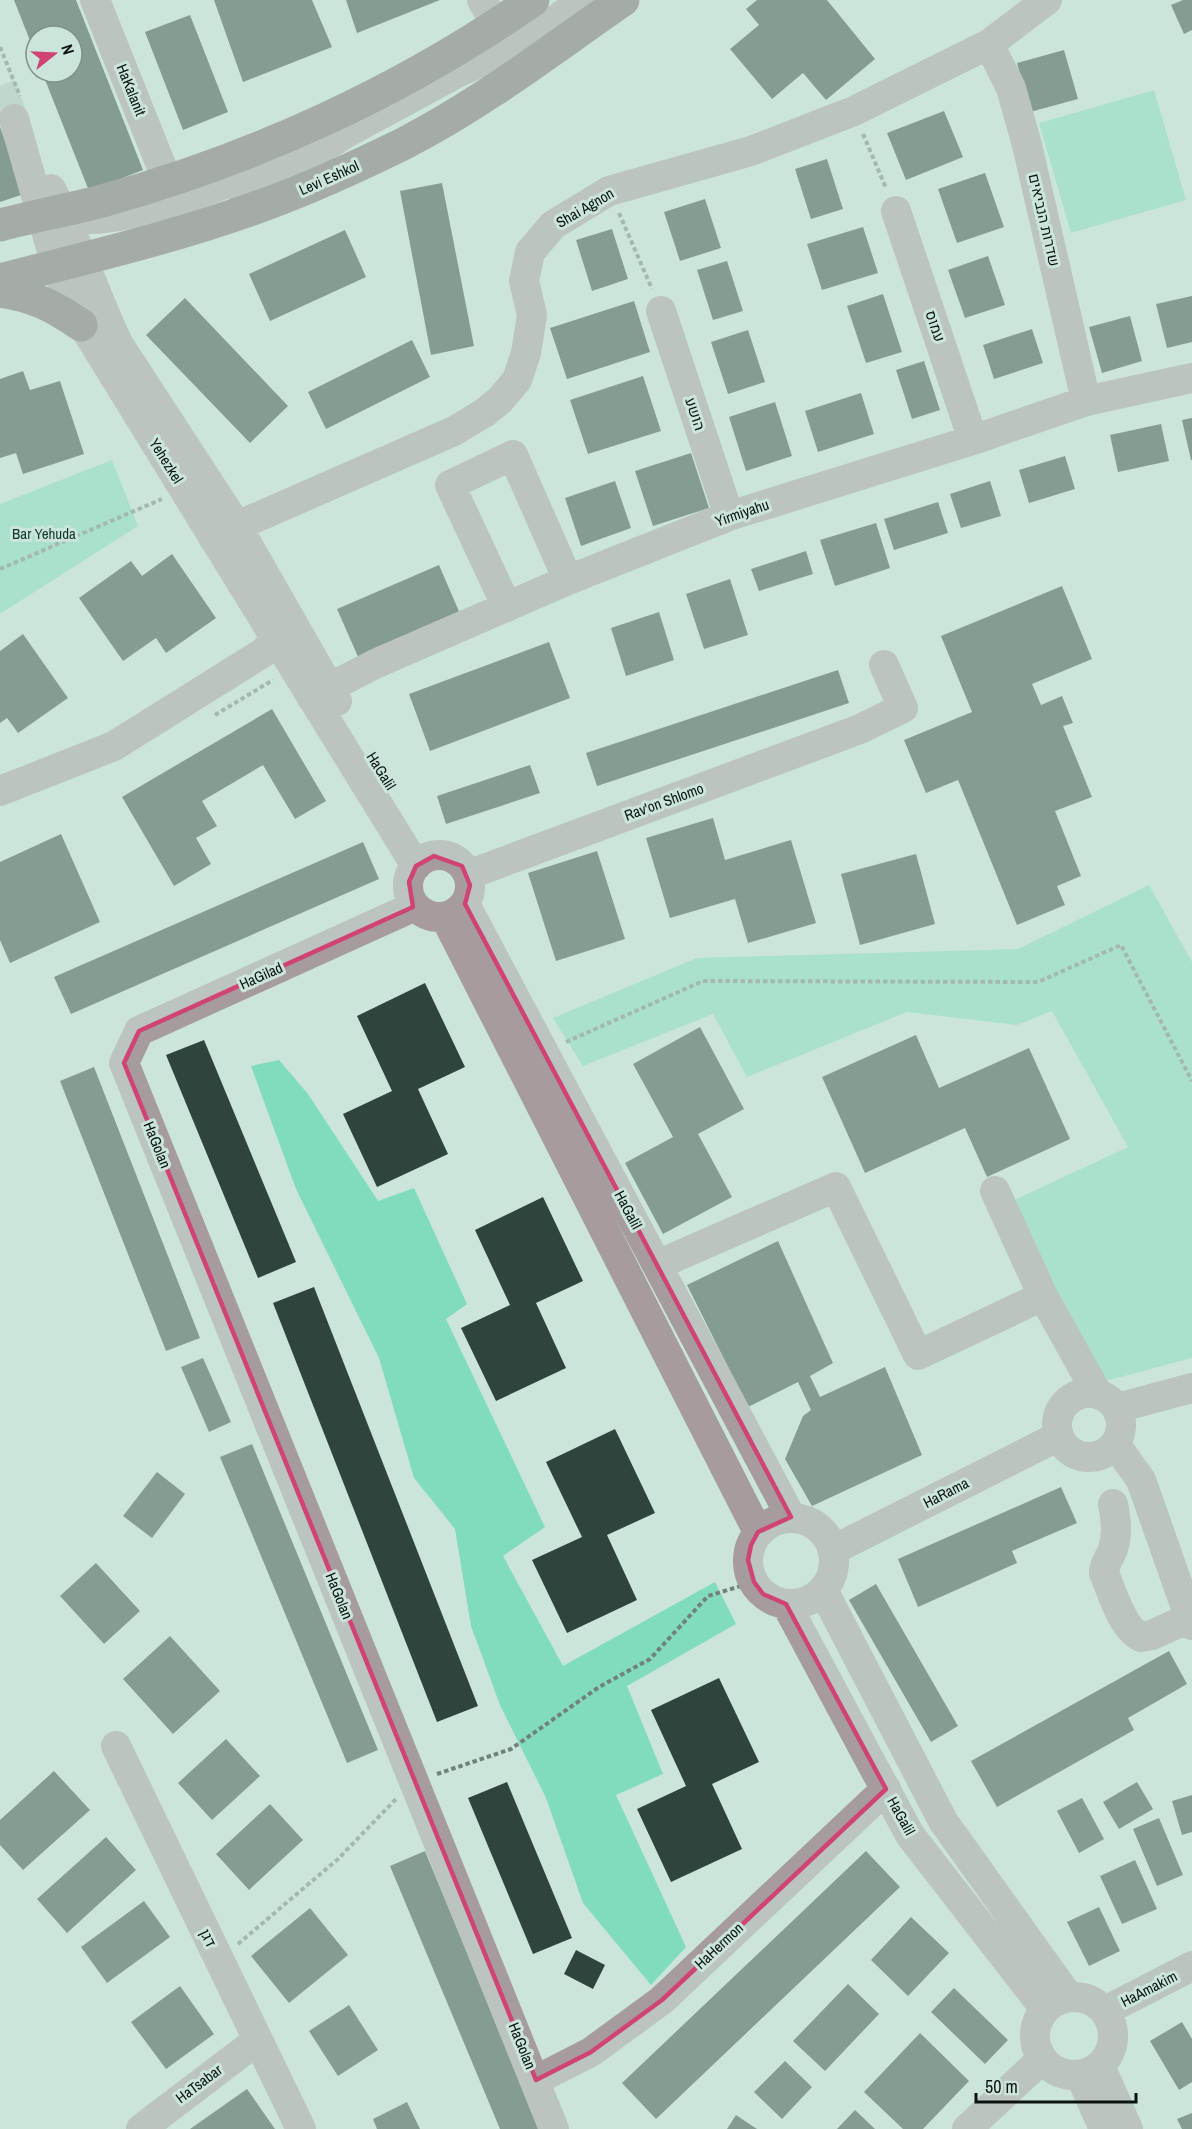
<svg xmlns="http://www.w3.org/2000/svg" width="1192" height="2129" font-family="'Archivo Narrow',Heebo,sans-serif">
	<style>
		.green { fill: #81dbbd }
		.building { fill: #2f443c }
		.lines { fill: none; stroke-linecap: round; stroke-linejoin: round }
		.minor-tunnel { stroke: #afc6bd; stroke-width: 30; stroke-dasharray: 30 15; stroke-linecap: butt }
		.path { stroke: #71827b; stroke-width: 4; stroke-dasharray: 4.5 3; stroke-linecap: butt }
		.minor { stroke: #a69c9e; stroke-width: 30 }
		.major { stroke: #776469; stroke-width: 33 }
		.marked { fill: none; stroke: #d04375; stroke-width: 4.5; stroke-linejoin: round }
		.labels { text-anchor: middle; stroke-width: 6; stroke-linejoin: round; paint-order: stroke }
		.street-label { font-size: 15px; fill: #0b1411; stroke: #cce5db }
		.park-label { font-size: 15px; fill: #0e392d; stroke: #cce5db }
	</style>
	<rect width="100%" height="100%" fill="#cce5db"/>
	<!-- green -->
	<path class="green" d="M 1154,90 L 1186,200 L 1071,233 L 1039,123 Z
		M 112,460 L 138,526 L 0,614 L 0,504 Z
		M 1149,885 L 1192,962 L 1192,1358 L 1102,1382 L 1010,1202 L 1128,1147 L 1052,1011 L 1017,1025 L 907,1012 L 747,1077 L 713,1014 L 583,1066 L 553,1018 L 697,958 L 1018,949 Z
		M 279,1060 L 308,1094 L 378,1201 L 414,1188 L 467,1304 L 446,1319 L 545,1527 L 503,1556 L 563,1666 L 715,1582 L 736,1624 L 627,1686 L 663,1774 L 616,1795 L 686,1947 L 651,1985 L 583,1903 L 546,1798 L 500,1705 L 471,1626 L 455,1529 L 414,1478 L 379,1358 L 296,1189 L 251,1066 Z"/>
	<!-- building -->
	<path class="building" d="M 14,0 L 76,0 L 143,170 L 89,191 L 42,72 L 72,72 L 72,36 L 36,36 L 36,56 Z
		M 214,0 L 312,0 L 332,47 L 243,82 Z
		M 346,0 L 440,0 L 357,33 Z
		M 757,0 L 827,0 L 875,59 L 826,100 L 803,73 L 772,99 L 730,49 L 759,25 L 746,9 Z
		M 1183,0 L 1192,0 L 1192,30 L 1184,34 L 1171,5 Z
		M 190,15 L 228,112 L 183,130 L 145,32 Z
		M 1064,50 L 1078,99 L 1030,112 L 1017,63 Z
		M 944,111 L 963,157 L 906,180 L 887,133 Z
		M 0,127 L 24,194 L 0,202 Z
		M 827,159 L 843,209 L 811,219 L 795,169 Z
		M 985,173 L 1004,227 L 957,243 L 938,189 Z
		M 442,183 L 474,346 L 431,355 L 400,191 Z
		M 705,199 L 721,248 L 680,261 L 664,212 Z
		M 863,227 L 878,273 L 822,290 L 807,244 Z
		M 612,229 L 628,279 L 592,291 L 576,240 Z
		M 345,230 L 366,277 L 270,321 L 249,274 Z
		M 988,256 L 1005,305 L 965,318 L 948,270 Z
		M 727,261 L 743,311 L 713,320 L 697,270 Z
		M 883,294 L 902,352 L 866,363 L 847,306 Z
		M 1192,296 L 1192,342 L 1167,348 L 1156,304 Z
		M 185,298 L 288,406 L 250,443 L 146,335 Z
		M 634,301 L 650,352 L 567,379 L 550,328 Z
		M 1130,316 L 1142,361 L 1102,373 L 1089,327 Z
		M 1032,329 L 1043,363 L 994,379 L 983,345 Z
		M 748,330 L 765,382 L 728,394 L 711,342 Z
		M 412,340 L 430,377 L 326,429 L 308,392 Z
		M 924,361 L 940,410 L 912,419 L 896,370 Z
		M 23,371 L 30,390 L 60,381 L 84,454 L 23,474 L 16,453 L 0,458 L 0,379 Z
		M 643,376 L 661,431 L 588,454 L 570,400 Z
		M 861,393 L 874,434 L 818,452 L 805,411 Z
		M 775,402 L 792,456 L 746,471 L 729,417 Z
		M 1192,418 L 1192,460 L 1191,460 L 1182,420 Z
		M 1161,424 L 1169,461 L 1118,472 L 1110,435 Z
		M 691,453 L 709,508 L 653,526 L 635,471 Z
		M 1065,456 L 1075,489 L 1029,503 L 1019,470 Z
		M 615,481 L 631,528 L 581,546 L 565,498 Z
		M 990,481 L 1001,516 L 961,528 L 950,494 Z
		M 938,502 L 948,533 L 894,550 L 884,519 Z
		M 876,523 L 890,568 L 835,586 L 820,540 Z
		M 806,551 L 813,574 L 759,591 L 751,569 Z
		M 172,554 L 216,618 L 166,653 L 156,638 L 123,661 L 79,598 L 131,561 L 142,576 Z
		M 439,565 L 461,616 L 359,659 L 337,609 Z
		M 730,579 L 748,635 L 704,649 L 686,594 Z
		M 1062,586 L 1092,659 L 1032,684 L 1041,705 L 1062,696 L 1073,723 L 1063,726 L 1092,797 L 1055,811 L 1081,876 L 1057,886 L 1065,905 L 1017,925 L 958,780 L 926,793 L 904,740 L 972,712 L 941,636 Z
		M 659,612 L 674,660 L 626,676 L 611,628 Z
		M 23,634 L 68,698 L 18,733 L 7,718 L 0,723 L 0,651 Z
		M 549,642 L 570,698 L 430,751 L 409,694 Z
		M 838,670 L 849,703 L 597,786 L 586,753 Z
		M 272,709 L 326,801 L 295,819 L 263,765 L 202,801 L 217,826 L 196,838 L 211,864 L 174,886 L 122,797 Z
		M 530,765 L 540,793 L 446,824 L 437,796 Z
		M 713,818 L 725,860 L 791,840 L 816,923 L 748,943 L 735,899 L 670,918 L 646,838 Z
		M 61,834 L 100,922 L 10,963 L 0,940 L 0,862 Z
		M 363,842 L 379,879 L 71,1014 L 54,977 Z
		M 597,851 L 625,939 L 556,961 L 528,873 Z
		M 916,854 L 935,924 L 860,945 L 841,874 Z
		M 425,983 L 465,1067 L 418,1089 L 448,1154 L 377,1187 L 343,1114 L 392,1091 L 357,1016 Z
		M 700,1027 L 744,1109 L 698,1134 L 732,1197 L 663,1234 L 625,1163 L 673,1137 L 633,1064 Z
		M 916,1035 L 939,1088 L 1029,1048 L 1070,1139 L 987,1177 L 965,1128 L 865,1173 L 822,1077 Z
		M 204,1040 L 296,1262 L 258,1278 L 166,1055 Z
		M 94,1067 L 200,1338 L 166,1351 L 60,1081 Z
		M 543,1197 L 583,1281 L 536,1303 L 566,1368 L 496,1401 L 461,1328 L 510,1305 L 475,1230 Z
		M 778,1241 L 833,1363 L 810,1376 L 820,1397 L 885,1367 L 922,1455 L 812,1506 L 785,1459 L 803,1416 L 811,1410 L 798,1382 L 748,1407 L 687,1285 Z
		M 314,1287 L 478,1706 L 437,1722 L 273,1303 Z
		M 203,1358 L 231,1422 L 209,1432 L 181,1367 Z
		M 615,1429 L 655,1513 L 607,1535 L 637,1600 L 567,1633 L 532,1560 L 582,1537 L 546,1462 Z
		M 252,1444 L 378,1750 L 347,1763 L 220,1457 Z
		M 157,1472 L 185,1494 L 152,1538 L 123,1516 Z
		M 1061,1487 L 1077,1523 L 1012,1551 L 1017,1563 L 918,1607 L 898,1559 Z
		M 96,1563 L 140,1611 L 104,1644 L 60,1596 Z
		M 876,1584 L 958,1726 L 931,1742 L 849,1600 Z
		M 170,1636 L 220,1691 L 173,1734 L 123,1679 Z
		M 1169,1651 L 1187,1684 L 1128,1718 L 1134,1730 L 997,1807 L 971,1761 Z
		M 719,1678 L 759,1762 L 712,1784 L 742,1849 L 671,1882 L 637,1809 L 686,1786 L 651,1710 Z
		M 226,1739 L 260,1776 L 212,1820 L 178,1783 Z
		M 54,1771 L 90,1810 L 23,1870 L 0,1845 L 0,1820 Z
		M 507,1782 L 572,1938 L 533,1954 L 468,1798 Z
		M 1137,1782 L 1153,1809 L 1119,1829 L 1103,1802 Z
		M 1192,1795 L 1192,1832 L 1182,1835 L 1172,1801 Z
		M 1082,1798 L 1104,1839 L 1079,1853 L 1057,1811 Z
		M 270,1804 L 303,1840 L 249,1890 L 216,1854 Z
		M 1159,1818 L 1183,1875 L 1157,1886 L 1133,1829 Z
		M 106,1837 L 136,1870 L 67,1933 L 37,1899 Z
		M 425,1851 L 540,2129 L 500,2129 L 390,1866 Z
		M 866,1851 L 900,1887 L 656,2119 L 622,2083 Z
		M 1135,1860 L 1157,1909 L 1122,1924 L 1100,1876 Z
		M 144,1901 L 170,1937 L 107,1983 L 81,1947 Z
		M 1099,1907 L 1120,1951 L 1089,1966 L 1067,1922 Z
		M 310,1908 L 348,1955 L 289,2003 L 251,1956 Z
		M 911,1917 L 949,1953 L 908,1996 L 871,1960 Z
		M 576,1950 L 605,1965 L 593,1989 L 564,1974 Z
		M 848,1984 L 879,2014 L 825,2071 L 793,2041 Z
		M 180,1986 L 214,2034 L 166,2069 L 131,2022 Z
		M 954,1988 L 1008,2040 L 985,2064 L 931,2012 Z
		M 349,2005 L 378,2050 L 338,2076 L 309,2031 Z
		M 1182,2022 L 1192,2039 L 1192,2082 L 1179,2090 L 1150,2041 Z
		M 920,2033 L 969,2081 L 923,2129 L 903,2129 L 864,2092 Z
		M 785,2061 L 812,2087 L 782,2119 L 754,2092 Z
		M 247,2089 L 275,2129 L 190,2129 Z
		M 407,2102 L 420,2129 L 377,2129 L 373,2119 Z
		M 855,2110 L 875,2129 L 837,2129 Z
		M 1192,2113 L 1192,2129 L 1182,2129 L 1177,2119 Z
		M 736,2115 L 757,2129 L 727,2129 Z"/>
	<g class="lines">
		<!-- minor-tunnel -->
		<path class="minor-tunnel" d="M 0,86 L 14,119"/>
		<!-- path -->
		<path class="path" d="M 0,47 L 20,96
			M 863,134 L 886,188
			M 619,213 L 652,289
			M 0,569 L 162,499
			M 215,715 L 273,680
			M 566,1042 L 703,981 L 1038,982 L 1121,945 L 1192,1081
			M 437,1774 L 511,1749 L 599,1687 L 650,1659 L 708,1596 L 754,1582
			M 238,1944 L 338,1859 L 396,1799"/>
		<!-- minor -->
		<path class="minor" d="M 95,0 L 163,170 L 170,179
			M 482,0 L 508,47
			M 989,44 L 1011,88 L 1027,145 L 1086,401
			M 14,119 L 56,265 L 71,306 L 416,866
			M 51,189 C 78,239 94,294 119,345 L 237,526 L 337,701
			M 241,208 L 306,159 L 348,132 L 455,74 L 522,43 L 584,0
			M 896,211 L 973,440
			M 60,218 C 135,228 225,183 294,155
			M 661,311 L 729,516
			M 214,539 L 237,526 L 454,431 L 484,413 L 500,400 L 517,380 L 526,353 L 532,315 L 524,281 L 530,252 L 553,225 L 609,191 L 751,151 L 854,111 L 989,44 L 1047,0
			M 507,607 L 450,485 L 513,455 L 568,580
			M 311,697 L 375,664 L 568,580 L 729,516 L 973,440 L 1086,401 L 1192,378
			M 0,791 L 114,746 L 264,652 L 271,644 L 274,637
			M408 886a31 31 0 1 1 62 0a31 31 0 1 1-62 0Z
			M 468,875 L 860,729 L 903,708 L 884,665
			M 465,904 L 791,1517
			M 415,906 L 139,1031 L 124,1063 L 554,2129
			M 445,917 L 758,1532
			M 995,1191 L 1043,1296
			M 657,1265 L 836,1187 L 918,1355 L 1043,1296 L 1097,1393
			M1057 1425a32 32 0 1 1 64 0a32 32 0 1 1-64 0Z
			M 1117,1408 L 1192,1388
			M 1115,1444 L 1141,1480 L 1192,1625
			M 1113,1504 C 1116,1519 1118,1534 1113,1549 C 1110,1558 1104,1563 1104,1573 C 1111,1590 1123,1630 1141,1637 L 1152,1635 L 1189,1618
			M748 1561a43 43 0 1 1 86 0a43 43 0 1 1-86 0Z
			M 833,1550 L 1059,1436
			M 823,1590 L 943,1821 L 1068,1996
			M 786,1604 L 910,1835 L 1045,2009
			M 116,1746 L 301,2129
			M1035 2036a39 39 0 1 1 78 0a39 39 0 1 1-78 0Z
			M 1105,2011 L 1192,1966
			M 1100,2066 L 1128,2129
			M 1080,2075 L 1104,2129
			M 536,2080 L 591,2052 L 662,2000 L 886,1789
			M 141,2129 L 258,2040
			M 967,2129 L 1042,2059"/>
		<!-- major -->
		<path class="major" d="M 0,225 C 34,216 68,210 102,201 C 254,159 403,91 533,0
			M 0,280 C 89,257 180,236 266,204 C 313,187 358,166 403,144 C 481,104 551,50 623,0
			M 0,291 C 32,295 55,307 81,325"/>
	</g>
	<!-- marked area -->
	<path d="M0 0H1192V2129H0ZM 434,856 L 462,866 L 470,885 L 465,904 L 791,1517 L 758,1532 L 751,1545 L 748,1560 L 754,1582 L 763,1594 L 786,1604 L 886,1789 L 662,2000 L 591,2052 L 536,2080 L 124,1063 L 139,1031 L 413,907 L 409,882 L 416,866 Z" fill="#cce5db" fill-opacity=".55" fill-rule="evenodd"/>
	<path class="marked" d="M 434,856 L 462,866 L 470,885 L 465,904 L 791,1517 L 758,1532 L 751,1545 L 748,1560 L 754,1582 L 763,1594 L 786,1604 L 886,1789 L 662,2000 L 591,2052 L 536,2080 L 124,1063 L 139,1031 L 413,907 L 409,882 L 416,866 Z"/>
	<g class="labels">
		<!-- street labels -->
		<g class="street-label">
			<text transform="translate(131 90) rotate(68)" y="5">HaKalanit</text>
			<text transform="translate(329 178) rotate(-24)" y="5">Levi Eshkol</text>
			<text transform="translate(585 208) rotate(-30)" y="5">Shai Agnon</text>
			<text transform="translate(1044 220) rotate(77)" y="5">שדרות הנביאים</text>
			<text transform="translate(935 326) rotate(71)" y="5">עמוס</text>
			<text transform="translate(695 414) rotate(72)" y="5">הושע</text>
			<text transform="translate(166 461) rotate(58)" y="5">Yehezkel</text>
			<text transform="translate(742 513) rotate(-19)" y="5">Yirmiyahu</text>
			<text transform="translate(381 771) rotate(58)" y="5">HaGalil</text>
			<text transform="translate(664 802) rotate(-20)" y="5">Rav'on Shlomo</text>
			<text transform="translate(261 976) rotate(-24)" y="5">HaGilad</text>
			<text transform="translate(157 1145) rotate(68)" y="5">HaGolan</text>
			<text transform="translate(628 1210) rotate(62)" y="5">HaGalil</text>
			<text transform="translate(946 1493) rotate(-27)" y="5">HaRama</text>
			<text transform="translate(339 1596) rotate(68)" y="5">HaGolan</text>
			<text transform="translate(901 1816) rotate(61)" y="5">HaGalil</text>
			<text transform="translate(208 1938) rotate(64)" y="5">דגן</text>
			<text transform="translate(719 1946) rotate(-43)" y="5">HaHermon</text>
			<text transform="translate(1149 1989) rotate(-27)" y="5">HaAmakim</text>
			<text transform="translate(522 2046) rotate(68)" y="5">HaGolan</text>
			<text transform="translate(199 2084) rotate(-37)" y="5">HaTsabar</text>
		</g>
		<!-- park labels -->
		<g class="park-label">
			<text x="44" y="539">Bar Yehuda</text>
		</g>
	</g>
	<!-- north arrow -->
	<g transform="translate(54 54) rotate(72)"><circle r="28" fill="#cce5db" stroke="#7f918a" stroke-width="1.5"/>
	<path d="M0-4.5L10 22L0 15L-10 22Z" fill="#d04375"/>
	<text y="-9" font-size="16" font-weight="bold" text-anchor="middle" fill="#0b1411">N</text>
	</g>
	<!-- scale -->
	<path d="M976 2093v9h160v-9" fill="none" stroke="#0b1411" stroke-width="3"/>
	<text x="985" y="2093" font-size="18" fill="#0b1411" stroke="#cce5db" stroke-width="4.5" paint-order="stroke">50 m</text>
</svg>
